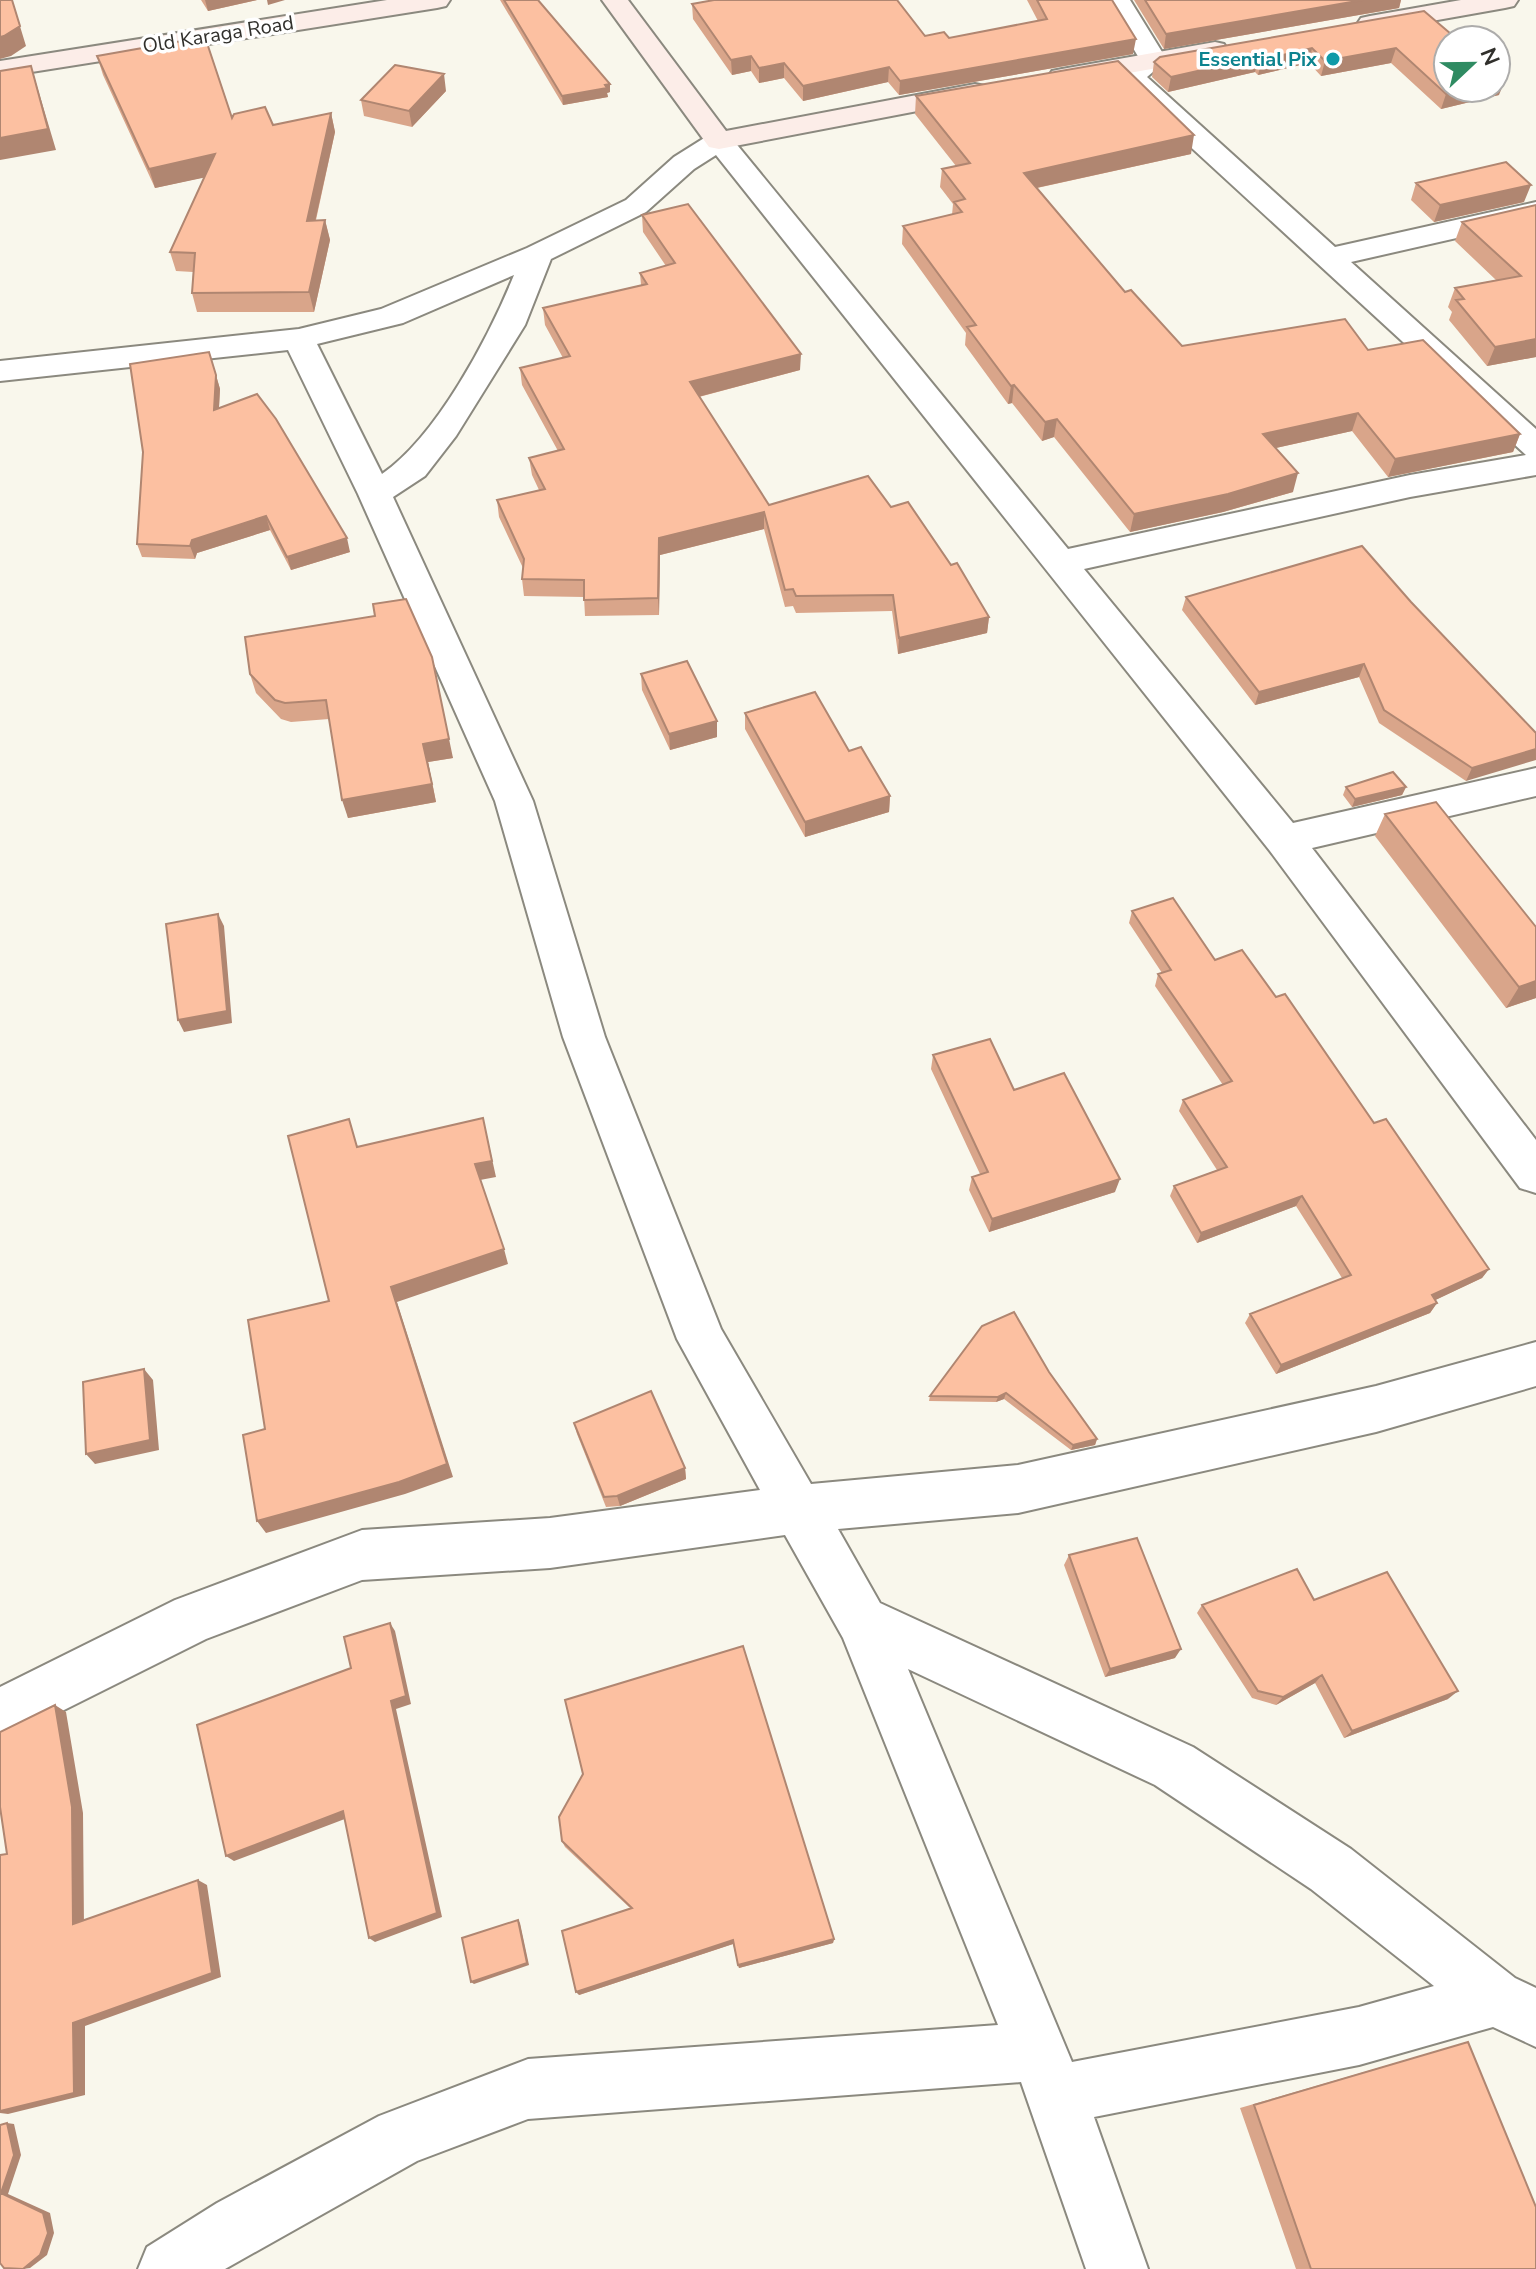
<svg xmlns="http://www.w3.org/2000/svg" width="1536" height="2269" font-family="'Nunito Sans',sans-serif">
	<style>
		.lines { fill: none; stroke-linecap: round; stroke-linejoin: round }
		.street-casing { stroke: #8b897f; stroke-width: 4 }
		.secondary-casing { stroke: #8b897f; stroke-width: 4 }
		.street { fill: #fff; fill-rule: evenodd }
		.secondary { fill: #fcede8; fill-rule: evenodd }
		.wall { fill: #d9a58a }
		.shaded-wall { fill: #b08671 }
		.building { fill: #fcc0a1; stroke: #b08671; stroke-width: 2 }
		.culture-dot { fill: #0f9aa8; stroke: #fff; stroke-width: 3 }
		.labels { text-anchor: middle; stroke-width: 7; stroke-linejoin: round; paint-order: stroke }
		.far-street-label { font-size: 20px; fill: #31302c; stroke: #fff }
		.far-culture-label { font-size: 20px; font-weight: bold; fill: #0d838f; stroke: #fff; text-anchor: end }
	</style>
	<rect width="100%" height="100%" fill="#f9f7ec"/>
	<g class="lines">
		<defs>
			<path id="street" d="M 1104,0 L 1130,0 L 1167,60 L 1147,77 L 1335,247 L 1536,202 L 1536,220 L 1351,262 L 1536,429 L 1536,475 L 1410,497 L 1084,569 L 1293,823 L 1536,768 L 1536,796 L 1312,848 L 1536,1140 L 1536,1193 L 1520,1188 L 1270,851 L 716,155 L 694,169 L 646,212 L 551,259 L 525,325 L 456,436 L 425,476 L 393,497 L 533,801 L 605,1037 L 721,1329 L 811,1484 L 1018,1465 L 1376,1386 L 1536,1342 L 1536,1386 L 1376,1432 L 1018,1513 L 838,1529 L 880,1603 L 1193,1747 L 1351,1849 L 1515,1978 L 1536,1988 L 1536,2047 L 1493,2027 L 1359,2065 L 1094,2117 L 1148,2269 L 1086,2269 L 1021,2082 L 528,2119 L 417,2161 L 225,2269 L 138,2269 L 147,2247 L 217,2203 L 379,2116 L 528,2059 L 998,2025 L 843,1638 L 785,1535 L 550,1568 L 362,1580 L 206,1639 L 0,1742 L 0,1687 L 175,1600 L 362,1530 L 550,1518 L 760,1490 L 677,1339 L 563,1037 L 495,801 L 358,494 L 288,350 L 0,381 L 0,361 L 299,329 L 381,309 L 527,248 L 626,200 L 674,157 L 709,135 L 719,133 L 729,135 L 1068,549 L 1410,475 L 1526,455 L 1120,82 L 1116,76 L 1139,58 ZM 514,275 C 489,337 437,436 382,474 L 317,344 L 403,323 ZM 908,1669 L 1155,1785 L 1311,1889 L 1434,1986 L 1359,2007 L 1072,2062 Z"/>
			<path id="secondary" d="M 387,0 L 450,0 L 446,6 L 437,8 L 0,77 L 0,61 Z
				M 602,0 L 628,0 L 726,131 L 975,84 L 985,86 L 989,92 L 985,98 L 975,100 L 719,149 L 709,147 Z
				M 1461,0 L 1518,0 L 1514,6 L 1505,8 L 1370,32 L 1361,30 L 1357,24 L 1361,18 L 1370,16 Z
				M 1215,42 L 1224,44 L 1228,50 L 1224,56 L 1062,85 L 1052,83 L 1048,77 L 1052,71 L 1062,69 Z"/>
		</defs>
		<!-- street casing -->
		<use href="#street" class="street-casing"/>
		<!-- secondary casing -->
		<use href="#secondary" class="secondary-casing"/>
		<!-- street -->
		<use href="#street" class="street"/>
		<!-- secondary -->
		<use href="#secondary" class="secondary"/>
	</g>
	<!-- wall -->
	<path class="wall" d="M 201,0 L 257,0 L 208,11 Z
		M 500,0 L 538,0 L 610,92 L 607,93 L 608,97 L 563,105 Z
		M 1027,0 L 1112,0 L 1133,54 L 899,95 L 888,82 L 803,101 L 784,78 L 759,83 L 751,71 L 732,75 L 693,19 L 692,4 L 949,38 L 1038,21 Z
		M 1134,0 L 1401,0 L 1399,8 L 1164,49 Z
		M 1424,11 L 1499,95 L 1441,109 L 1391,63 L 1321,76 L 1309,63 L 1258,75 L 1255,72 L 1168,92 L 1152,77 L 1154,62 Z
		M 97,56 L 232,118 L 273,125 L 331,113 L 335,132 L 316,220 L 325,220 L 330,240 L 314,312 L 197,312 L 192,293 L 193,272 L 176,271 L 170,252 L 205,177 L 155,188 L 103,75 Z
		M 446,91 L 412,127 L 364,116 L 361,100 Z
		M 916,96 L 1191,154 L 1037,188 L 1125,292 L 1182,346 L 1368,350 L 1520,434 L 1513,452 L 1388,477 L 1352,431 L 1276,448 L 1293,492 L 1223,512 L 1130,532 L 1054,437 L 1042,441 L 1012,403 L 1008,404 L 965,345 L 966,333 L 902,244 L 903,226 L 952,215 L 953,204 L 940,187 L 942,169 L 956,166 L 915,114 Z
		M 1416,183 L 1524,202 L 1434,222 L 1411,200 Z
		M 1536,205 L 1536,357 L 1487,366 L 1449,320 L 1452,312 L 1448,307 L 1455,288 L 1496,280 L 1455,241 L 1462,222 Z
		M 642,215 L 800,370 L 699,397 L 769,505 L 891,507 L 951,565 L 989,617 L 987,633 L 898,654 L 892,611 L 796,613 L 793,606 L 785,607 L 764,529 L 660,555 L 659,615 L 585,616 L 584,597 L 524,596 L 522,579 L 523,568 L 499,517 L 497,500 L 539,490 L 532,475 L 529,458 L 558,451 L 522,385 L 520,368 L 563,358 L 545,325 L 543,308 L 641,285 L 640,273 L 666,266 L 643,232 Z
		M 209,352 L 220,389 L 219,408 L 350,552 L 291,570 L 270,530 L 197,553 L 195,559 L 142,557 L 137,544 Z
		M 1186,597 L 1411,602 L 1536,733 L 1466,781 L 1379,723 L 1359,677 L 1255,705 L 1182,610 Z
		M 375,616 L 453,758 L 428,762 L 436,802 L 348,818 L 329,719 L 291,722 L 281,719 L 256,693 L 250,674 Z
		M 641,674 L 717,721 L 717,737 L 670,750 L 642,690 Z
		M 745,713 L 849,751 L 890,796 L 889,812 L 805,837 L 745,729 Z
		M 1346,787 L 1406,787 L 1402,795 L 1352,807 L 1343,795 Z
		M 1385,814 L 1536,998 L 1506,1008 L 1375,836 Z
		M 1132,911 L 1276,997 L 1489,1269 L 1482,1278 L 1435,1300 L 1437,1303 L 1430,1313 L 1276,1374 L 1245,1323 L 1250,1314 L 1342,1278 L 1296,1206 L 1197,1243 L 1170,1196 L 1174,1186 L 1217,1170 L 1179,1111 L 1183,1100 L 1223,1085 L 1155,986 L 1158,974 L 1162,973 L 1129,923 Z
		M 933,1055 L 1014,1090 L 1115,1192 L 989,1232 L 969,1190 L 972,1177 L 980,1174 L 931,1069 Z
		M 1049,1372 L 1097,1439 L 1095,1445 L 1071,1450 L 1004,1399 L 996,1402 L 929,1401 L 930,1396 Z
		M 574,1423 L 685,1468 L 686,1479 L 620,1506 L 606,1507 L 577,1434 Z
		M 1069,1555 L 1175,1658 L 1105,1677 L 1064,1565 Z
		M 1314,1600 L 1448,1699 L 1344,1738 L 1315,1683 L 1276,1705 L 1252,1698 L 1197,1613 L 1202,1605 Z
		M 562,1841 L 834,1939 L 833,1943 L 739,1968 L 733,1944 L 579,1995 L 630,1908 L 565,1847 Z
		M 1468,2042 L 1536,2269 L 1296,2269 L 1240,2108 Z"/>
	<!-- shaded-wall -->
	<path class="shaded-wall" d="M 12,0 L 26,46 L 11,56 L 0,59 L 0,37 Z
		M 205,0 L 257,0 L 208,11 Z
		M 267,0 L 285,0 L 268,5 Z
		M 1363,0 L 1401,0 L 1399,8 L 1164,49 L 1166,34 Z
		M 1136,39 L 1133,54 L 899,95 L 900,81 Z
		M 1312,48 L 1309,63 L 1258,75 L 1262,60 Z
		M 1396,48 L 1391,63 L 1321,76 L 1325,61 Z
		M 751,56 L 751,71 L 732,75 L 731,60 Z
		M 1259,57 L 1255,72 L 1168,92 L 1171,77 Z
		M 784,63 L 784,78 L 759,83 L 759,68 Z
		M 31,66 L 56,150 L 0,160 L 0,138 Z
		M 889,67 L 888,82 L 803,101 L 803,86 Z
		M 444,74 L 446,91 L 412,127 L 409,111 Z
		M 1505,80 L 1499,95 L 1441,109 L 1446,94 L 1470,88 L 1496,88 L 1496,82 Z
		M 610,84 L 610,92 L 607,93 L 608,97 L 563,105 L 562,96 Z
		M 331,113 L 335,132 L 311,240 L 307,221 Z
		M 1194,135 L 1191,154 L 1022,191 L 1024,173 Z
		M 215,154 L 221,174 L 155,188 L 149,169 Z
		M 1531,185 L 1524,202 L 1434,222 L 1440,205 Z
		M 325,220 L 330,240 L 314,312 L 309,292 Z
		M 1536,339 L 1536,357 L 1487,366 L 1495,347 Z
		M 801,354 L 800,370 L 690,399 L 690,382 Z
		M 216,375 L 220,389 L 218,424 L 214,410 Z
		M 1014,385 L 1012,403 L 1008,404 L 1011,386 Z
		M 1358,413 L 1352,431 L 1258,452 L 1263,434 Z
		M 1057,419 L 1054,437 L 1042,441 L 1045,422 Z
		M 1520,434 L 1513,452 L 1388,477 L 1395,459 Z
		M 1298,473 L 1293,492 L 1223,512 L 1130,532 L 1134,514 Z
		M 764,512 L 764,529 L 660,555 L 659,615 L 658,598 L 659,538 Z
		M 266,516 L 270,530 L 197,553 L 195,559 L 190,546 L 192,540 Z
		M 347,538 L 350,552 L 291,570 L 287,557 Z
		M 989,617 L 987,633 L 898,654 L 899,638 Z
		M 432,657 L 453,758 L 428,762 L 436,802 L 348,818 L 342,800 L 423,744 Z
		M 1364,664 L 1359,677 L 1255,705 L 1259,692 Z
		M 717,721 L 717,737 L 670,750 L 669,734 Z
		M 1536,749 L 1536,760 L 1466,781 L 1472,768 Z
		M 1406,787 L 1402,795 L 1352,807 L 1355,799 Z
		M 890,796 L 889,812 L 805,837 L 805,822 Z
		M 218,914 L 224,926 L 232,1023 L 184,1032 L 178,1020 Z
		M 1536,981 L 1536,998 L 1506,1008 L 1519,987 Z
		M 483,1118 L 496,1177 L 480,1180 L 475,1164 Z
		M 1120,1179 L 1115,1192 L 989,1232 L 992,1219 Z
		M 1302,1196 L 1296,1206 L 1197,1243 L 1201,1233 Z
		M 504,1249 L 508,1264 L 397,1302 L 453,1477 L 405,1494 L 266,1533 L 257,1521 L 391,1287 Z
		M 1489,1269 L 1482,1278 L 1425,1305 L 1432,1295 Z
		M 1437,1303 L 1430,1313 L 1276,1374 L 1281,1365 Z
		M 144,1369 L 153,1380 L 159,1450 L 95,1464 L 86,1454 Z
		M 1006,1393 L 1004,1399 L 996,1402 L 998,1397 Z
		M 1097,1439 L 1095,1445 L 1071,1450 L 1073,1445 Z
		M 685,1468 L 686,1479 L 620,1506 L 617,1496 Z
		M 390,1623 L 395,1631 L 411,1704 L 396,1709 L 442,1917 L 375,1942 L 369,1938 Z
		M 1181,1649 L 1175,1658 L 1105,1677 L 1110,1669 Z
		M 1322,1675 L 1315,1683 L 1276,1705 L 1283,1697 Z
		M 1458,1691 L 1448,1699 L 1344,1738 L 1352,1731 Z
		M 55,1705 L 66,1712 L 83,1813 L 84,1928 L 73,1924 Z
		M 343,1811 L 350,1817 L 234,1861 L 226,1856 Z
		M 198,1880 L 207,1885 L 221,1977 L 85,2026 L 85,2095 L 8,2114 L 0,2113 L 0,2111 L 73,2023 Z
		M 518,1920 L 520,1923 L 529,1965 L 474,1984 L 471,1982 Z
		M 834,1939 L 833,1943 L 739,1968 L 738,1965 Z
		M 733,1940 L 733,1944 L 579,1995 L 576,1992 Z
		M 7,2123 L 14,2124 L 21,2155 L 8,2194 L 50,2213 L 54,2233 L 47,2255 L 30,2268 L 23,2269 L 1,2193 Z"/>
	<!-- building -->
	<path class="building" d="M 0,0 L 12,0 L 20,26 L 4,36 L 0,37 Z
		M 504,0 L 538,0 L 610,84 L 605,85 L 607,88 L 562,96 Z
		M 714,0 L 897,0 L 925,36 L 944,32 L 949,38 L 1047,19 L 1037,0 L 1112,0 L 1136,39 L 900,81 L 889,67 L 803,86 L 784,63 L 759,68 L 751,56 L 731,60 L 692,4 Z
		M 1145,0 L 1363,0 L 1166,34 Z
		M 1424,11 L 1458,40 L 1448,40 L 1448,88 L 1470,88 L 1446,94 L 1396,48 L 1325,61 L 1312,48 L 1262,60 L 1259,57 L 1171,77 L 1154,62 L 1160,57 Z
		M 205,37 L 232,118 L 234,114 L 265,107 L 273,125 L 331,113 L 307,221 L 325,220 L 309,292 L 192,293 L 195,253 L 170,252 L 215,154 L 149,169 L 97,56 Z
		M 1118,61 L 1194,135 L 1024,173 L 1125,292 L 1131,290 L 1182,346 L 1345,319 L 1368,350 L 1423,340 L 1520,434 L 1395,459 L 1358,413 L 1263,434 L 1298,473 L 1228,494 L 1134,514 L 1057,419 L 1045,422 L 1014,385 L 1011,386 L 967,327 L 976,325 L 903,226 L 962,212 L 954,202 L 965,199 L 942,169 L 970,163 L 916,96 Z
		M 395,65 L 444,74 L 409,111 L 361,100 Z
		M 31,66 L 48,129 L 0,138 L 0,71 Z
		M 1496,73 L 1505,80 L 1496,82 Z
		M 1506,162 L 1531,185 L 1440,205 L 1416,183 Z
		M 688,204 L 801,354 L 690,382 L 769,505 L 868,476 L 891,507 L 908,502 L 951,565 L 957,563 L 989,617 L 899,638 L 893,595 L 796,596 L 793,589 L 785,590 L 764,512 L 659,538 L 658,598 L 584,600 L 584,580 L 522,579 L 524,559 L 497,500 L 545,489 L 529,458 L 564,449 L 520,368 L 570,356 L 543,308 L 647,284 L 640,273 L 675,263 L 642,215 Z
		M 1536,205 L 1536,339 L 1495,347 L 1456,300 L 1464,299 L 1455,288 L 1521,276 L 1462,222 Z
		M 209,352 L 216,375 L 214,410 L 257,394 L 276,419 L 347,538 L 287,557 L 266,516 L 192,540 L 190,546 L 137,544 L 143,452 L 130,364 Z
		M 1362,546 L 1411,602 L 1536,733 L 1536,749 L 1472,768 L 1384,710 L 1364,664 L 1259,692 L 1186,597 Z
		M 406,599 L 432,657 L 449,739 L 423,744 L 432,784 L 342,800 L 326,700 L 285,703 L 275,700 L 250,674 L 245,637 L 375,616 L 373,604 Z
		M 687,661 L 717,721 L 669,734 L 641,674 Z
		M 815,692 L 849,751 L 861,747 L 890,796 L 805,822 L 745,713 Z
		M 1393,772 L 1406,787 L 1355,799 L 1346,787 Z
		M 1436,802 L 1536,927 L 1536,981 L 1519,987 L 1385,814 Z
		M 1173,898 L 1215,960 L 1242,950 L 1276,997 L 1285,994 L 1374,1123 L 1386,1119 L 1489,1269 L 1432,1295 L 1437,1303 L 1281,1365 L 1250,1314 L 1351,1275 L 1302,1196 L 1201,1233 L 1174,1186 L 1227,1167 L 1183,1100 L 1232,1081 L 1158,974 L 1171,970 L 1132,911 Z
		M 218,914 L 227,1011 L 178,1020 L 166,924 Z
		M 990,1039 L 1014,1090 L 1064,1073 L 1120,1179 L 992,1219 L 972,1177 L 988,1172 L 933,1055 Z
		M 483,1118 L 492,1161 L 475,1164 L 504,1249 L 391,1287 L 447,1464 L 399,1482 L 257,1521 L 243,1435 L 265,1429 L 248,1320 L 329,1301 L 288,1136 L 349,1119 L 357,1147 Z
		M 1014,1312 L 1049,1372 L 1097,1439 L 1073,1445 L 1006,1393 L 998,1397 L 930,1396 L 982,1326 Z
		M 144,1369 L 150,1440 L 86,1454 L 83,1382 Z
		M 651,1391 L 685,1468 L 617,1496 L 604,1497 L 574,1423 Z
		M 1137,1538 L 1181,1649 L 1110,1669 L 1069,1555 Z
		M 1297,1569 L 1314,1600 L 1387,1572 L 1458,1691 L 1352,1731 L 1322,1675 L 1283,1697 L 1258,1691 L 1202,1605 Z
		M 390,1623 L 406,1696 L 391,1701 L 437,1913 L 369,1938 L 343,1811 L 226,1856 L 197,1725 L 351,1668 L 344,1637 Z
		M 743,1646 L 834,1939 L 738,1965 L 733,1940 L 576,1992 L 562,1931 L 632,1908 L 562,1841 L 559,1817 L 583,1774 L 565,1700 Z
		M 55,1705 L 72,1807 L 73,1924 L 198,1880 L 212,1973 L 73,2023 L 74,2093 L 0,2111 L 0,1855 L 7,1854 L 0,1807 L 0,1732 Z
		M 518,1920 L 527,1963 L 471,1982 L 462,1938 Z
		M 1468,2042 L 1536,2207 L 1536,2269 L 1311,2269 L 1254,2105 Z
		M 7,2123 L 14,2155 L 1,2193 L 43,2213 L 48,2233 L 40,2255 L 23,2269 L 4,2268 L 0,2263 L 0,2125 Z"/>
	<!-- markers -->
	<circle class="culture-dot" cx="1333" cy="59" r="8"/>
	<g class="labels">
		<!-- far-street labels -->
		<g class="far-street-label">
			<text transform="translate(218 34) rotate(-9)" y="7">Old Karaga Road</text>
		</g>
		<!-- far-culture labels -->
		<g class="far-culture-label">
			<text x="1317" y="66">Essential Pix</text>
		</g>
	</g>
	<!-- north arrow -->
	<g transform="translate(1472 64) rotate(68)"><circle r="38" fill="#ffffff" stroke="#adacab" stroke-width="2"/>
	<path d="M0-6L14 30L0 20L-14 30Z" fill="#2f8b62"/>
	<text y="-12" font-size="22" font-weight="bold" text-anchor="middle" fill="#31302c">N</text>
	</g>
</svg>
